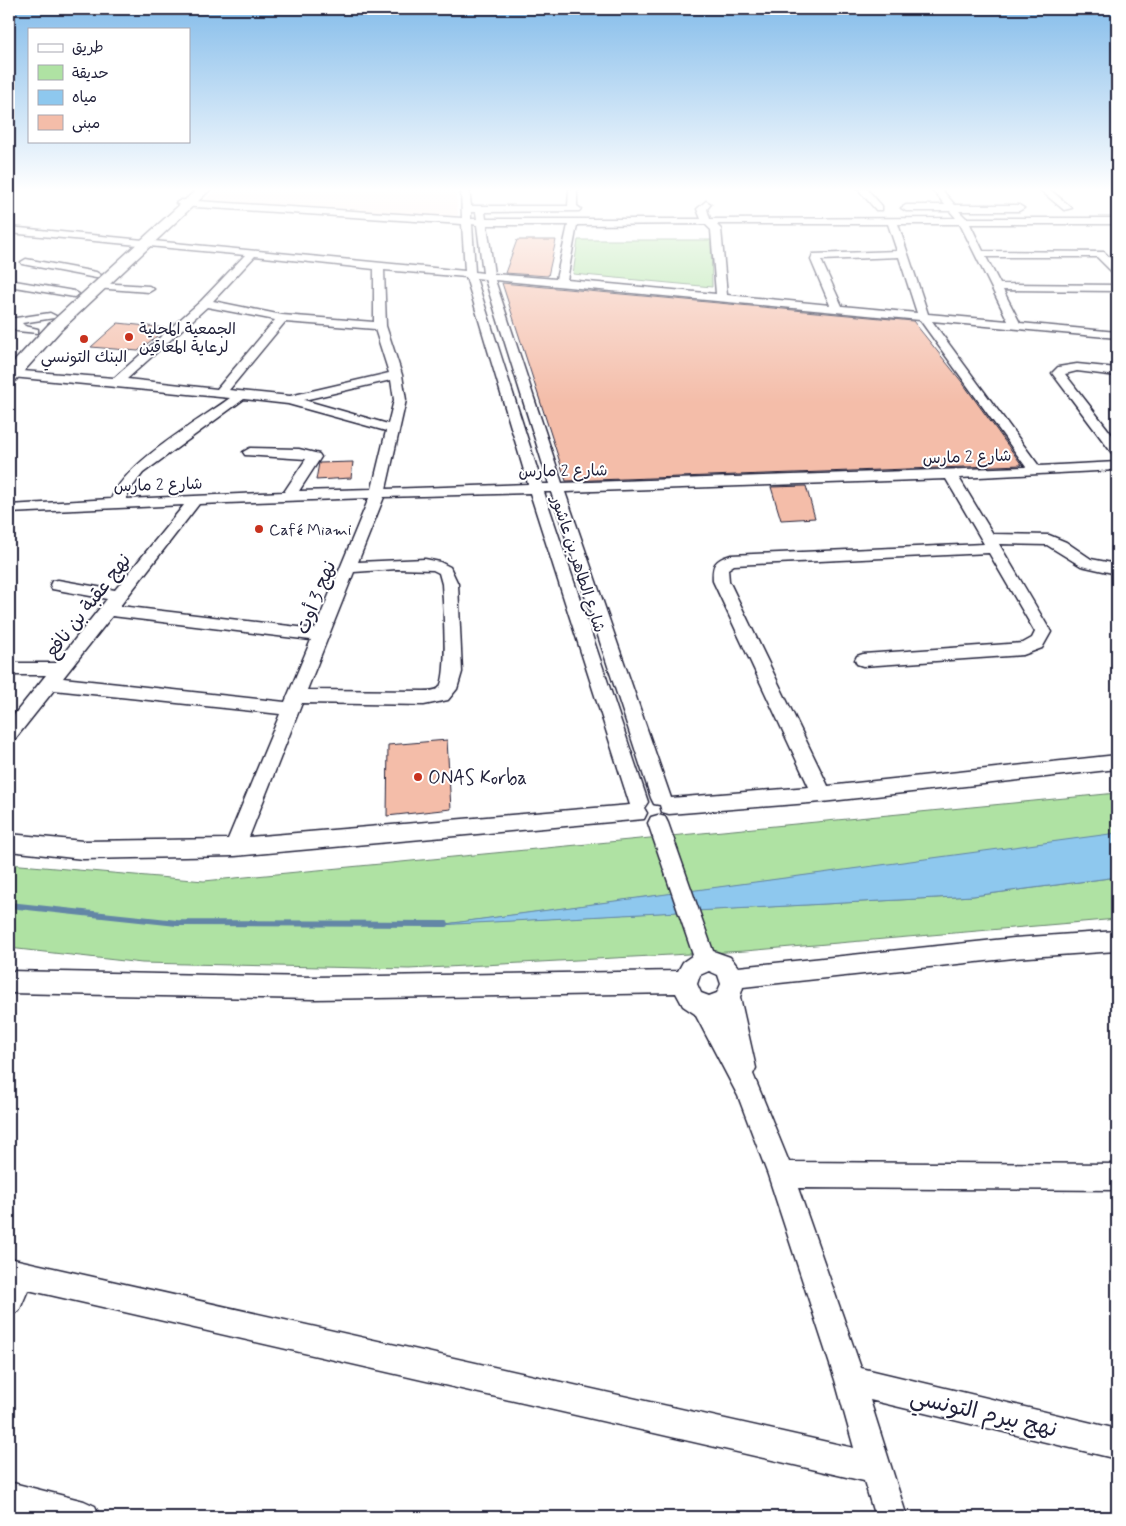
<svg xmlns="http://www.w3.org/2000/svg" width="1126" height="1526" font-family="Mynerve,'Playpen Sans Arabic',sans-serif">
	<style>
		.built { fill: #fcebe5 }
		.green { fill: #afe2a3; stroke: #68826f }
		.water { fill: #8ec8ee; stroke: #6386a6 }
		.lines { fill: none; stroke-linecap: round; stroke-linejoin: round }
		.stream { stroke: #6386a6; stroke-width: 6 }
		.building { fill: #f4bda9; stroke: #22223b }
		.minor-casing { stroke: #22223b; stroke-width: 3 }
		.highway-casing { stroke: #22223b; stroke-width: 3 }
		.minor { fill: #fff; fill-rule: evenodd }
		.highway { fill: #fff; fill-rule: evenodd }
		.poi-dot { fill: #c8321e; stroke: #fff; stroke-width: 2 }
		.labels { text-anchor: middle; stroke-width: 4; stroke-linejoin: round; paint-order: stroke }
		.far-poi-label { font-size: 16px; fill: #22223b; stroke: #fff; text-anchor: start }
		.far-street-label { font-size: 16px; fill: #22223b; stroke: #fff }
		.street-label { font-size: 19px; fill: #22223b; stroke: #fff }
		.poi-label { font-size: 19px; fill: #22223b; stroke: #fff; text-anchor: start }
		.near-street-label { font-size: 22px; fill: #22223b; stroke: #fff }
	</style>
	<rect width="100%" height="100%" fill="#fff"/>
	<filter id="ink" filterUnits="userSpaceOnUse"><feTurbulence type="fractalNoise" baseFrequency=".02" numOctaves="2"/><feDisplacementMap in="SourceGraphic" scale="10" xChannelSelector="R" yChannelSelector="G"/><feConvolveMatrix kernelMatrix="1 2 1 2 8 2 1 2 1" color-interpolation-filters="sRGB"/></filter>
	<g filter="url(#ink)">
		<!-- built -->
		<path class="built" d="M 217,189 L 455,189 L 458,214 L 455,218 L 202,203 Z"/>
		<!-- green -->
		<path class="green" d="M 578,240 L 711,240 L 712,287 L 573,274 Z
			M 1117,793 L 1117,833 L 1108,835 L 447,924 L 973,896 L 1117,877 L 1117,919 L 745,951 L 409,969 L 142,963 L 9,948 L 9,864 L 204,881 Z"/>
		<!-- water -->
		<path class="water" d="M 1117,833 L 1117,877 L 973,896 L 438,925 Z"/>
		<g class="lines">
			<!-- stream -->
			<path class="stream" d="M 9,905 L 177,923 L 446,924"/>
		</g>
		<!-- building -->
		<path class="building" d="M 517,240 L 556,240 L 548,276 L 505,273 Z
			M 502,283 L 913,321 L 962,382 L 1022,465 L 566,481 Z
			M 118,323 L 167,328 L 138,351 L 91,347 Z
			M 353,462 L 351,478 L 316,480 L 319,463 Z
			M 806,486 L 815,518 L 781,520 L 771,487 Z
			M 447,740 L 451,809 L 387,816 L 388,745 Z"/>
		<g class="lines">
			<defs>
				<path id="minor" d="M 9,189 L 20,189 L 9,195 Z
					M 461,189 L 469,189 L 471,206 L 568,206 L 569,189 L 577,189 L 577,206 L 581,209 L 579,211 L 485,212 L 486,219 L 701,219 L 697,209 L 706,201 L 711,204 L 707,209 L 710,219 L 956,218 L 950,211 L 906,211 L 901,208 L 906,205 L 945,205 L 932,189 L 941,189 L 955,205 L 1019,205 L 1024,208 L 1019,211 L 959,211 L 966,218 L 1117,218 L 1117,224 L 970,224 L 983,251 L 1104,252 L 1117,265 L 1117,274 L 1113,273 L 1097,257 L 986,257 L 1000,284 L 1117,285 L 1117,291 L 1003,290 L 1020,323 L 1117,332 L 1117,338 L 932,321 L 1039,466 L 1117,462 L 1117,470 L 959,478 L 993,534 L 1049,535 L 1066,542 L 1091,559 L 1117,564 L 1117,574 L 1081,566 L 1047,545 L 999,544 L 1051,632 L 1042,648 L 1023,655 L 863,666 L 857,664 L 855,660 L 857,656 L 863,654 L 1023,643 L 1032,638 L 1035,632 L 989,553 L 734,565 L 728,569 L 729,581 L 828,786 L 1117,755 L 1117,769 L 822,802 L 669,814 L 662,812 L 660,805 L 654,804 L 651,798 L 551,492 L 544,492 L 648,802 L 644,808 L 647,813 L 644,819 L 235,856 L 83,859 L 9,851 L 9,834 L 83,841 L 228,839 L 280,714 L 54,690 L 15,739 L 9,741 L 9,721 L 46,675 L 9,675 L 9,663 L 56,663 L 107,599 L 52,589 L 50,585 L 52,581 L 58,580 L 115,590 L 184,505 L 9,513 L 9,505 L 111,499 C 126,462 197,422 230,398 L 12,377 L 9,376 L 9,370 L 114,378 L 201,301 L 245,255 L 9,233 L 9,227 L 465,271 L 462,224 L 181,206 L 176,203 L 181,200 L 462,218 ZM 471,212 L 476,212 L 477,219 L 471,219 ZM 472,224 L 477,225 L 483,273 L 475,272 ZM 705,224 L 711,230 L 716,294 L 567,280 L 577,225 ZM 716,224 L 888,224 L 897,251 L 813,254 L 811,260 L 830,305 L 727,295 L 721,229 ZM 898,224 L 960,224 L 1008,321 L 928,314 ZM 487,225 L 568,225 L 556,279 L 494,274 ZM 255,256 L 374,269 L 374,322 L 282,315 L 213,301 ZM 899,257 L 917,313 L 842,306 L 821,260 ZM 384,270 L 466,277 L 528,484 L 386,489 L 406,400 L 402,375 L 386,326 ZM 476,278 L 485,279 L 549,484 L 542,484 ZM 495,280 L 920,320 L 1026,467 L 562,483 ZM 207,307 L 275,320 L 217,389 L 127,379 ZM 285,322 L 375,329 L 389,373 L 290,396 L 229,390 ZM 391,380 L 394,400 L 388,424 L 304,400 ZM 244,399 L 288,404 L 386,431 L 372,489 L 299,491 L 321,457 L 319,454 L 299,449 L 250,448 L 243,452 L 245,455 L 306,459 L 284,492 L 126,499 L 129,491 L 143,473 ZM 946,479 L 984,544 L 731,555 C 714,560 712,565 713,581 L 809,787 L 671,798 L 565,492 ZM 530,493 L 630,805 L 249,837 L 302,703 L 424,705 L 448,700 L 457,689 L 462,672 L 458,584 L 450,567 L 440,562 L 425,559 L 358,562 L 384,497 ZM 369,498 L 315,629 L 120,606 L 199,504 ZM 397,569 L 433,570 L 439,573 L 442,584 C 443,602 449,677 439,688 C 435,691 429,691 424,691 L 307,690 L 354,572 ZM 112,616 L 311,640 L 285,702 L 63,678 Z
					M 858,189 L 867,189 L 882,206 L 882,210 L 876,210 Z
					M 1039,189 L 1049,189 L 1072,208 L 1064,210 Z
					M 26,259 L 96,272 L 101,275 L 96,278 L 22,264 L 21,262 Z
					M 9,280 L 74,291 L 79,294 L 74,297 L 9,286 Z
					M 99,283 L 149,286 L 154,289 L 149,292 L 95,288 L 94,286 Z
					M 50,313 L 56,316 L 54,318 L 22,323 L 25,326 L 38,329 L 38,333 L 17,331 L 9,325 L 9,319 Z
					M 1077,364 L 1117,368 L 1117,376 L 1077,371 L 1065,374 L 1117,441 L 1117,454 L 1112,453 L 1052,373 L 1058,367 Z
					M 658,815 L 665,817 L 668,823 L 713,951 L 730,957 L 738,967 L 1014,938 L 1117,931 L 1117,951 L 1014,958 L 743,987 L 740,997 L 756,1068 L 753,1074 L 789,1162 L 1117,1164 L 1117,1190 L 798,1188 L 861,1368 L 1117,1429 L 1117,1459 L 870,1400 L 907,1517 L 875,1517 L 864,1481 L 28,1290 L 19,1311 L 9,1315 L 9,1258 L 854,1448 L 835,1380 L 768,1175 L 738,1096 L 695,1014 L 683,1006 L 676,993 L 314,999 L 9,993 L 9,971 L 314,977 L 678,971 L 683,962 L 693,955 L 648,823 L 651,817 ZM 709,971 L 718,975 L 721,984 L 717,993 L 709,996 L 701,993 L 697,984 L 700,975 Z
					M 9,1482 L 84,1501 L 95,1506 L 100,1517 L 23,1517 L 9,1514 Z"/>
				<path id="highway" d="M 197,189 L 211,189 L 60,331 L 15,381 L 9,382 L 9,367 L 48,325 Z"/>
			</defs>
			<!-- minor casing -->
			<use href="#minor" class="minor-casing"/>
			<!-- highway casing -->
			<use href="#highway" class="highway-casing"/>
			<!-- minor -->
			<use href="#minor" class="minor"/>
			<!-- highway -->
			<use href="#highway" class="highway"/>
		</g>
	</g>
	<!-- sky -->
	<linearGradient id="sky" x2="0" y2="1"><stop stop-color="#84bcea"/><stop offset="0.47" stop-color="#fff"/><stop offset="1" stop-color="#fff" stop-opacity="0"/></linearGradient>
	<rect width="1126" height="403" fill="url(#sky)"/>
	<!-- markers -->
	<g class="poi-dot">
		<circle cx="129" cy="337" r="5"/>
		<circle cx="84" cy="339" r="5"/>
		<circle cx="259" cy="529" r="5"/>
		<circle cx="418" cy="777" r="5"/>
	</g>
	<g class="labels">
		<!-- far-poi labels -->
		<g class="far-poi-label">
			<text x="139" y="334">الجمعية المحلية<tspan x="139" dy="18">لرعاية المعاقين</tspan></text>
			<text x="84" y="362" text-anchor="middle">البنك التونسي</text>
			<text x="269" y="535">Café Miami</text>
		</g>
		<!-- far-street labels -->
		<g class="far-street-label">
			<text transform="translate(967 456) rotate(-2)" y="6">شارع 2 مارس</text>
			<text transform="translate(563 470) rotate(-1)" y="6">شارع 2 مارس</text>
			<text transform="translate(158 484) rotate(-2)" y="6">شارع 2 مارس</text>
			<text transform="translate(579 564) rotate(72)" y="6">شارع الطاهر بن عاشور</text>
		</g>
		<!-- street labels -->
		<g class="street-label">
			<text transform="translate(315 597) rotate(-68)" y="7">نهج 3 أوت</text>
			<text transform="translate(87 605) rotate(-52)" y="7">نهج عقبة بن نافع</text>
		</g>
		<!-- poi labels -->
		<g class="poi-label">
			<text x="428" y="784">ONAS Korba</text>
		</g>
		<!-- near-street labels -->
		<g class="near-street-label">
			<text transform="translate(984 1412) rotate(13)" y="8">نهج بيرم التونسي</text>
		</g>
	</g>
	<!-- margin -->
	<rect width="1126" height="1526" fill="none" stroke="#fff" stroke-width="30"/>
	<rect x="15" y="15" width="1096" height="1496" fill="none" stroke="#22223b" stroke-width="2" filter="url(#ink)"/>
	<!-- legend -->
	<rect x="28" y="28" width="162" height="115" fill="#ffffff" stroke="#a7a7b1"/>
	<rect x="38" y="44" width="25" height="8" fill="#ffffff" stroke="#a7a7b1"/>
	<text x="72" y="52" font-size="15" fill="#22223b">طريق</text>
	<rect x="38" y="65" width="25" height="15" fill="#afe2a3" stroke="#a7a7b1"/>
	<text x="72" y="78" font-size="15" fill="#22223b">حديقة</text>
	<rect x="38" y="90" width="25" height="15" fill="#8ec8ee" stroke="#a7a7b1"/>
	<text x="72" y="102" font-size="15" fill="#22223b">مياه</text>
	<rect x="38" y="115" width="25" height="15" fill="#f4bda9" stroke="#a7a7b1"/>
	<text x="72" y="128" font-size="15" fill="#22223b">مبنى</text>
</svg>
